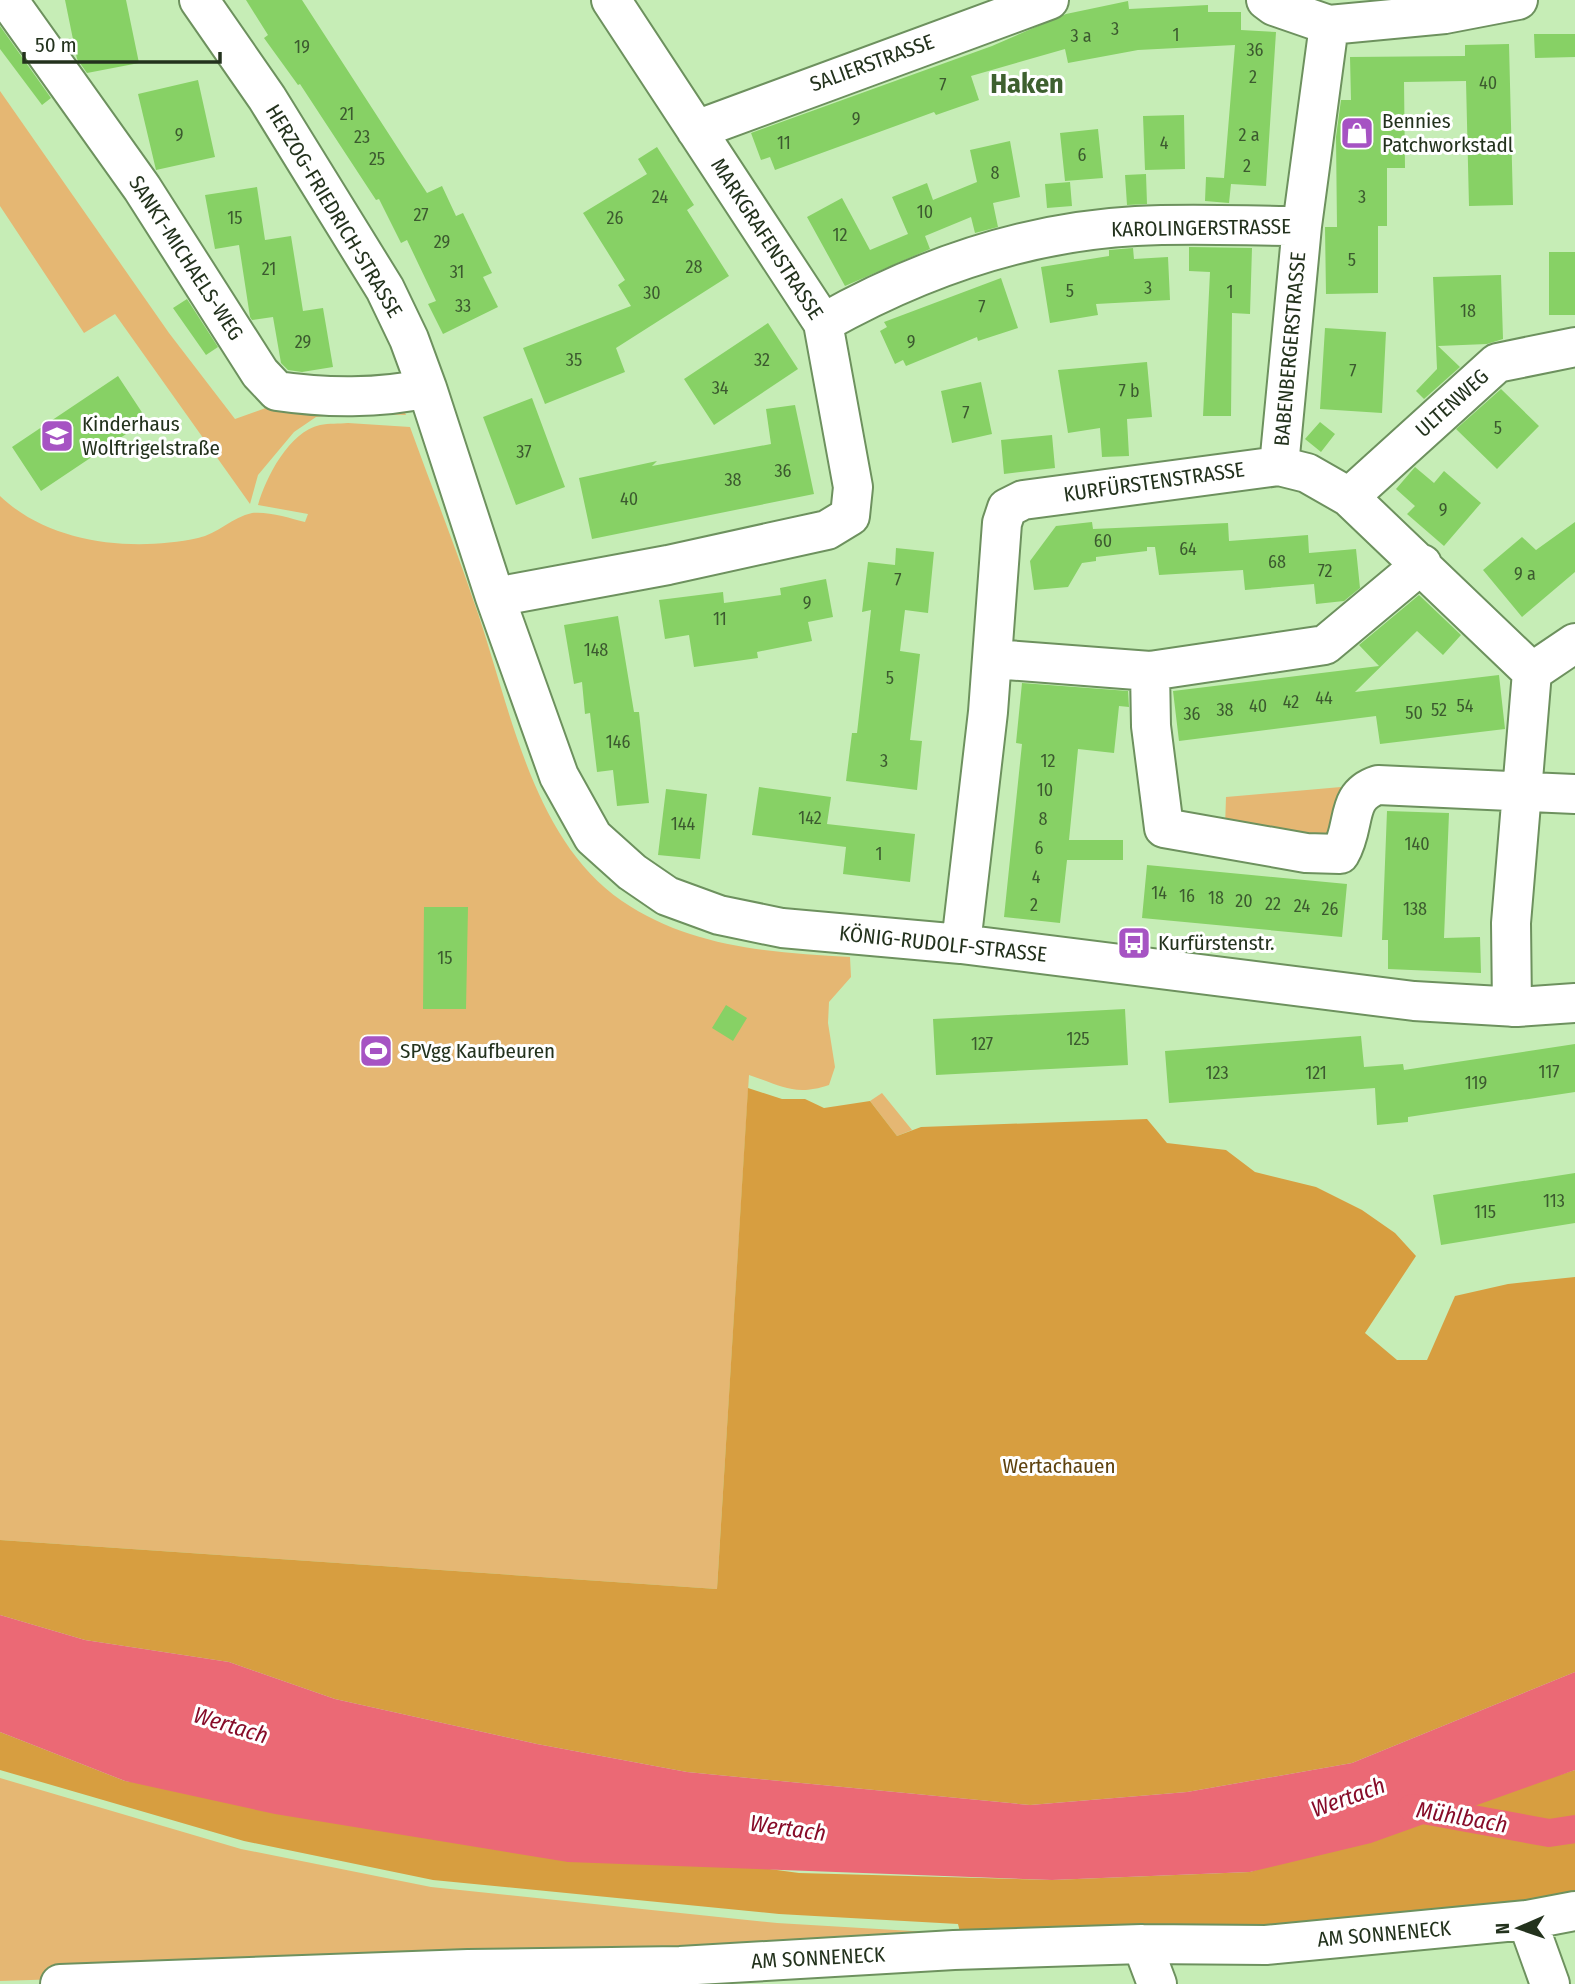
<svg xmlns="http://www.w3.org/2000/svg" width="1575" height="1984" viewBox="0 0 1575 1984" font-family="'Fira Sans Condensed',sans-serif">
<rect width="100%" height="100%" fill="#c6edb6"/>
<!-- green -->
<path fill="#e5b773" d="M0,91l169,242 66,86 50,-18 114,-1 7,15 -58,-2 -32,4 -22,15 -36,43 -8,29 -135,-190 -31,19 -84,-127z
M348,423l62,4c21,58 44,116 64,175 35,98 56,236 148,299 67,46 149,52 228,56l1,20 -22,25 -1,21 7,44 -6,18c-35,12 -49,0 -80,-10l-32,514 -717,-49v-1044c50,48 133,56 198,42 19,-4 35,-21 54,-25 15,-2 38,5 53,9l3,-8 -50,-9c8,-28 31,-73 62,-80 9,-2 19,-1 28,-2z
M1341,787l-3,47 -10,6 -103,-13 1,-30z
M882,1093l30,37 -15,6 -27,-35z
M0,1778l241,71 190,38 346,36 169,10 -793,43 -153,5z"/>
<!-- forest -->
<path fill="#d79e40" d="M748,1088l34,11h23l19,9 46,-7 27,35 24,-9 226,-8 20,24 59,7 29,22 61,15 46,23 33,23 21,23 -51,77 32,27h30l28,-64 53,-12 67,-7v395l-223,91 -165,29 -157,13 -343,-33 -150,-28 -202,-45 -106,-37 -144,-22 -85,-25v-75l717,49z
M0,1732l125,49 674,92 253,7 198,-8 325,-102v129l-310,36 -303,5 -4,-16 -179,-10 -346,-34 -189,-39 -244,-71z"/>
<!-- water -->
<path fill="#eb6975" d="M0,1615l85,25 144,22 106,37 202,45 150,28 343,33 157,-13 165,-29 223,-91v98l-204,73 -121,29 -198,8 -484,-18 -293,-48 -150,-33 -125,-49z"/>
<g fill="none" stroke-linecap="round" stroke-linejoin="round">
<!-- canal -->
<path stroke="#eb6975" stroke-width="28" d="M1412,1808l137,25 26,-4"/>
</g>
<!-- building -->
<path fill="#87d165" d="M65,0h61l13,63 -52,10 -10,-14z
M246,0h56l125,193 15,-7 14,30 7,-3 29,60 -9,4 15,30 -55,27 -15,-30 8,-3 -29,-61 -6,3 -22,-44 -3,1 -76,-116 -2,1 -34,-47 4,-3z
M1128,1l1,8 79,-4v7h33v18l35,2 -10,154 -35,-2 -2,19 -24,-2 1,-24 18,1 11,-133 -97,5 -70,13 -3,-14 -94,27 8,24 -43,15 -2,-3 -159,58 -5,-13 -9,3 -10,-27 241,-87 74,-32z
M0,26l51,72 -9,7 -42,-56z
M1534,34h41v23l-40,1z
M1509,44l4,161 -44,1 -3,-125 -62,1 1,86h-18v58h-9v67l-52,1 -1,-67h12l-1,-90 5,-37h10l-1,-43 115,-1v-11z
M198,80l17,77 -59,13 -18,-76z
M1184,115l1,54 -40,1 -2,-54z
M1098,129l5,49 -38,3 -5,-48z
M1010,141l10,56 -27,6 5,24 -23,6 -4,-16 -46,19 5,13 -85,37 -38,-69 35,-19 28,52 38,-16 -16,-37 35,-14 6,17 44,-18 -7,-32z
M657,147l37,58 -7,5 42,66 -113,72 9,24 -80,32 -22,-56 108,-42 -13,-21 7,-5 -42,-67 64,-39 -9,-15z
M1146,174l1,30 -20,1 -2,-30z
M1070,182l2,24 -25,2 -2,-24z
M257,187l8,53 26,-4 12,75 20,-3 10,59 -31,5 -14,-2 -7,-7 -8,-46 -21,3 -2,-3 -11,-72 -24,4 -10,-54z
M1189,247l63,1 -2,66 -18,-1 -1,103h-28l7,-144 -21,-1z
M1133,248l1,11 34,-2 2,43 -74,4 2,11 -48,8 -9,-56 68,-11v-6z
M1549,252h26v63h-26z
M1501,275l2,64 -16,5 -49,2 22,21 -36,32 -8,-8 21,-22 -4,-92z
M1001,278l17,50 -40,13 -1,-4 -71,29 -3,-6 -8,4 -15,-33 7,-4 -3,-5z
M187,299l31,48 -12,8 -33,-47z
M768,323l30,46 -84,56 -30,-46z
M1325,328l61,4 -4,81 -62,-4z
M1147,362l5,55 -25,2 2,37 -27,1 -2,-29 -32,5 -10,-63z
M118,376l29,44 -106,71 -29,-44z
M981,382l11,52 -40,9 -11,-52z
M1501,389l38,37 -42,43 -41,-40z
M532,398l33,89 -49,18 -33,-88z
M795,405l19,89 -222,45 -13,-61 78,-17 -5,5 119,-22 -5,-35z
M1320,422l15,12 -14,18 -16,-13z
M1052,435l3,33 -51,6 -3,-34z
M1415,467l19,16 10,-12 37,32 -37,43 -37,-32 8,-8 -19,-17z
M1092,522l1,7 135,-6 1,18 79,-6 1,18 47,-4 4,39 -16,13 -28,3 -2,-20 -69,6 -2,-20 -84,5 -4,-28h-8v4l-51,6v4l-14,2 -14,24 -34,3 -4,-29 26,-35z
M1575,522v50l-53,45 -39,-47 39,-33 14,13z
M896,548l38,4 -6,61 -23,-3 -5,41 20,3 -10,86 12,1 -5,49 -71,-9 6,-48h5l14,-123 -9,2 6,-50 27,3z
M826,579l7,38 -25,5 4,19 -55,11 1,6 -64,9 -5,-32 -24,4 -6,-39 64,-8 1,11 57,-8 -1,-7z
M1419,595l42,40 -18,20 -26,-24 -62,61 144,-17 6,54 -125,15 -4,-28 -197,25 -6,-50 206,-25 -20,-21z
M618,616l16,96h5l10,91 -32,3 -4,-36 -16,2 -7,-59 -5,1 -3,-32 -8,2 -10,-59z
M1022,683l106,8 1,16 -10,-1 -5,47 -36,-4 -9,91h54v20h-56l-7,63 -56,-6 18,-173 -6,-1z
M759,787l72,10 -4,27 88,10 -5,48 -67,-8 3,-27 -94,-12z
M666,789l41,5 -7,65 -42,-4z
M1387,811l62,2 -5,125 36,-1 1,36 -93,-4v-29h-6z
M1147,865l200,19 -5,53 -200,-19z
M424,907h44l-2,102h-43z
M726,1005l21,13 -14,23 -21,-13z
M1125,1009l3,56 -192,10 -3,-56z
M1361,1036l3,31 39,-3 1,6 171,-26v48l-167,25v5l-31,3 -2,-37 -206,15 -4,-52z
M1575,1173v50l-134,22 -8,-50z"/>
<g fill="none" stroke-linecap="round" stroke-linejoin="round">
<defs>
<path id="minor" d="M8,0l134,188 118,185 17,18c47,7 103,8 150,-3
M199,0l68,98 118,191 24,50 18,49 68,209 64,179 34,61 39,35 35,24 52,19 63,13 179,16 453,57 103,6 58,-4
M1266,0l8,6 55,19 116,-11 73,-14
M696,130l353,-130
M823,323c96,-54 202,-91 313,-97 55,-3 111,0 166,0
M1279,466l23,-240 27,-201
M1349,497l148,-134 78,-16
M495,597l173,-32 159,-35 23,-14 3,-29 -30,-164 -212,-323
M993,659l157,12 175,-26 97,-81
M1150,671l1,55 13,102 142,25 34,1c17,-29 4,-58 38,-69l197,9
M1532,672l43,-29
M961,944l27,-232 14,-189 5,-15 16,-8 256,-34 28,7 42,24 183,175
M1512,1007l-1,-84 21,-251
M1527,1920l23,64
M1142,1944l15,40
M60,1984l408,-15 212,-3 274,-16 188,-6 124,1 261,-25 48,-9"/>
</defs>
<!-- minor casing -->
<use href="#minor" stroke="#6d915e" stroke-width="42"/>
<!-- minor -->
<use href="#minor" stroke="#fff" stroke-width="38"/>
</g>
<!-- icons -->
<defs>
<symbol id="shop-square" viewBox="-11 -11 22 22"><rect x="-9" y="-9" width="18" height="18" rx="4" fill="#a653c3" stroke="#fff"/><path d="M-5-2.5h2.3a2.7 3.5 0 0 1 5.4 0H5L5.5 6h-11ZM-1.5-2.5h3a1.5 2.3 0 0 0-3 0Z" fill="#fff"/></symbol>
<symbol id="school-square" viewBox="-11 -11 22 22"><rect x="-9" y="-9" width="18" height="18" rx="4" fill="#a653c3" stroke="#fff"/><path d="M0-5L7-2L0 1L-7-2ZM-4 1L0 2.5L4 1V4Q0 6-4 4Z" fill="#fff"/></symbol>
<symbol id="bus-square" viewBox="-11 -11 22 22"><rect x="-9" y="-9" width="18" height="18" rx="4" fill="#a653c3" stroke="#fff"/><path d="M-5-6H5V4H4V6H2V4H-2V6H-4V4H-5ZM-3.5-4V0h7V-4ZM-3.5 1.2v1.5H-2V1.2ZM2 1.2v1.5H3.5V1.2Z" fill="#fff"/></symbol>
<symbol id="stadium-square" viewBox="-11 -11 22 22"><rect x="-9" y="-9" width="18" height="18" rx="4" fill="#a653c3" stroke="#fff"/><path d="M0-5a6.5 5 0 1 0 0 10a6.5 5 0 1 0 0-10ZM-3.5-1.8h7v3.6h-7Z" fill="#fff"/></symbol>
</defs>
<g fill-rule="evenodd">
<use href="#shop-square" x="1338" y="114" width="38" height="38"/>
<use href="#school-square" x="38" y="417" width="38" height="38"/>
<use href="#bus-square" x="1115" y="924" width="38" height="38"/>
<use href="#stadium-square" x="357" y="1032" width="38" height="38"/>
</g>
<g text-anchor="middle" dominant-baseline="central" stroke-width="6" stroke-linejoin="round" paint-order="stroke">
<!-- number labels -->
<g font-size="18" fill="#3c5a2f">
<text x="1115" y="29">3</text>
<text x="1176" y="35">1</text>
<text x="1081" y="36">3 a</text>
<text x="302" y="47">19</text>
<text x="1255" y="50">36</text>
<text x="1253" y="77">2</text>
<text x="1488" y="83">40</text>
<text x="943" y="85">7</text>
<text x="347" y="114">21</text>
<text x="856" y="119">9</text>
<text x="179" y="135">9</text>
<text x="1249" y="135">2 a</text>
<text x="362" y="137">23</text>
<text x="784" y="143">11</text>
<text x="1164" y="143">4</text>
<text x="1082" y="155">6</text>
<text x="377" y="159">25</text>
<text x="1247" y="166">2</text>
<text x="995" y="173">8</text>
<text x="660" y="197">24</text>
<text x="1362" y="197">3</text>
<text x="925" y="212">10</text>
<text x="421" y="215">27</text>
<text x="235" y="218">15</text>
<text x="615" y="218">26</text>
<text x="840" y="235">12</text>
<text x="442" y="242">29</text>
<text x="1352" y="260">5</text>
<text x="694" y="267">28</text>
<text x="269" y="269">21</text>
<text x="457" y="272">31</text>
<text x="1148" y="288">3</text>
<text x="1070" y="291">5</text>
<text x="1230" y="292">1</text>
<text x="652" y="293">30</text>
<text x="463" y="306">33</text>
<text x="982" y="307">7</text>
<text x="1468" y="311">18</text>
<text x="303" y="342">29</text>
<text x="911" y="342">9</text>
<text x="574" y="360">35</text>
<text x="762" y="360">32</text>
<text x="1353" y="371">7</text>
<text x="720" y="388">34</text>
<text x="1129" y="391">7 b</text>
<text x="966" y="413">7</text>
<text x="1498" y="428">5</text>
<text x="524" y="452">37</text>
<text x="783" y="471">36</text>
<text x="733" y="480">38</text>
<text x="629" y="499">40</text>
<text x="1443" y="510">9</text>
<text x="1103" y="541">60</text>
<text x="1188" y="549">64</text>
<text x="1277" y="562">68</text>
<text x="1325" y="571">72</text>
<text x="1525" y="574">9 a</text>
<text x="898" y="580">7</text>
<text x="807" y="603">9</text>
<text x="720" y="619">11</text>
<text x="596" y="650">148</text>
<text x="890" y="678">5</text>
<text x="1324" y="698">44</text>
<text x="1291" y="702">42</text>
<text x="1258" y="706">40</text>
<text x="1465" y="706">54</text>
<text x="1225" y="710">38</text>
<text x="1439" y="710">52</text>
<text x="1414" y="713">50</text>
<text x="1192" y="714">36</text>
<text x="618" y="742">146</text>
<text x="884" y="761">3</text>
<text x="1048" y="761">12</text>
<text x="1045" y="790">10</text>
<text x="810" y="818">142</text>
<text x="1043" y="819">8</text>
<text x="683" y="824">144</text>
<text x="1417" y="844">140</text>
<text x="1039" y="848">6</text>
<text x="879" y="854">1</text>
<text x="1036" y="877">4</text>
<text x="1159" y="893">14</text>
<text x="1187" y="896">16</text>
<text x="1216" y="898">18</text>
<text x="1244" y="901">20</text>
<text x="1273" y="904">22</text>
<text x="1034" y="905">2</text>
<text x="1302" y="906">24</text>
<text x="1330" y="909">26</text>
<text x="1415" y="909">138</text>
<text x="445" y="958">15</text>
<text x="1078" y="1039">125</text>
<text x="982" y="1044">127</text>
<text x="1549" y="1072">117</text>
<text x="1217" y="1073">123</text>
<text x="1316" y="1073">121</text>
<text x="1476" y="1083">119</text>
<text x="1554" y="1201">113</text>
<text x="1485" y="1212">115</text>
</g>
<!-- street labels -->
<g font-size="21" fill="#23321d" stroke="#fff">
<text transform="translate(872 63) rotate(-20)">SALIERSTRASSE</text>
<text transform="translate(334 211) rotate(59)">HERZOG-FRIEDRICH-STRASSE</text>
<text transform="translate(1201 228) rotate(-1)">KAROLINGERSTRASSE</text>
<text transform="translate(767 239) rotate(57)">MARKGRAFENSTRASSE</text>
<text transform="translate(186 258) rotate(57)">SANKT-MICHAELS-WEG</text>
<text transform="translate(1290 349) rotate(-85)">BABENBERGERSTRASSE</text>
<text transform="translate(1452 403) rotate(-42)">ULTENWEG</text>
<text transform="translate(1154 482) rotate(-8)">KURFÜRSTENSTRASSE</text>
<text transform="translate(943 944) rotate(6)">KÖNIG-RUDOLF-STRASSE</text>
<text transform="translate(1384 1934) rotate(-5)">AM SONNENECK</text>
<text transform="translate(818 1958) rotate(-3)">AM SONNENECK</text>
</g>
<!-- poi labels -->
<g font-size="21" fill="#23321d" stroke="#fff" text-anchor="start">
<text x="1382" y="121">Bennies<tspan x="1382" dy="24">Patchworkstadl</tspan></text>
<text x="82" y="424">Kinderhaus<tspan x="82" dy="24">Wolftrigelstraße</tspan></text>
<text x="1158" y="943">Kurfürstenstr.</text>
<text x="400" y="1051">SPVgg Kaufbeuren</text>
</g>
<!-- park labels -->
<g font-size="21" fill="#5e410d" stroke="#fff">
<text x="1059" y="1466">Wertachauen</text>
</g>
<!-- water labels -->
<g font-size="23" font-style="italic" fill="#870c29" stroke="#fff">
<text transform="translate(231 1725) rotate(17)">Wertach</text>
<text transform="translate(1348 1797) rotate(-20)">Wertach</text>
<text transform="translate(1462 1817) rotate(10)">Mühlbach</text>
<text transform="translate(788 1828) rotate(8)">Wertach</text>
</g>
<!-- district labels -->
<g font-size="28" font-weight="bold" fill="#3e602f" stroke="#fff">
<text x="1027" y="83">Haken</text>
</g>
</g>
<!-- north arrow -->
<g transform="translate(1519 1928) rotate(268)" stroke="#ffffff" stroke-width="5" paint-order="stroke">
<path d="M0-5L12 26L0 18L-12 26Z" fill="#23321d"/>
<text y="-10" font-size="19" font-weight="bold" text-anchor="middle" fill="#23321d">N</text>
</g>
<!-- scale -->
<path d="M24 52v10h196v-10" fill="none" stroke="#23321d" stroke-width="3.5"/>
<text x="35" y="52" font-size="21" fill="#23321d" stroke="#ffffff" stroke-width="5" paint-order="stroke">50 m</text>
</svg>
